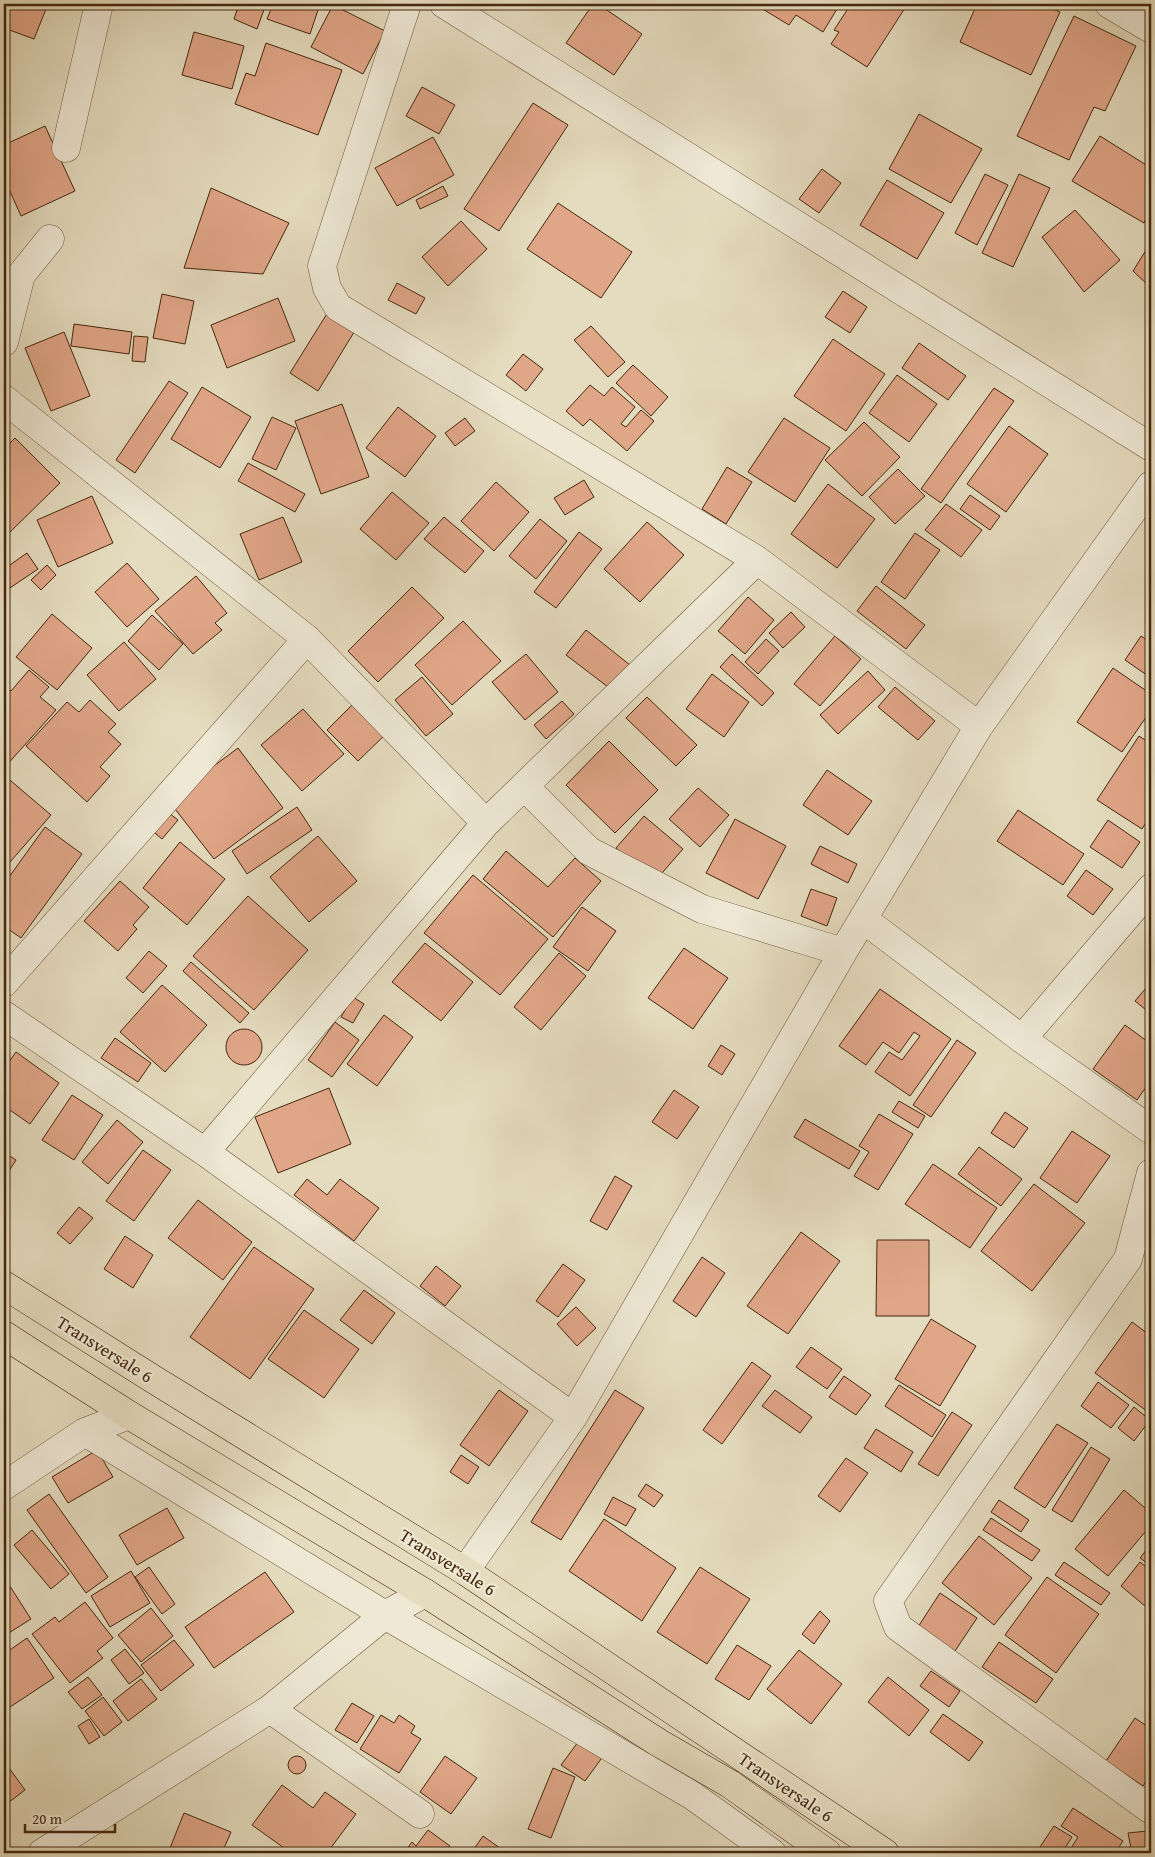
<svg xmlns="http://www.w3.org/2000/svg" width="1155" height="1857" viewBox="0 0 1155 1857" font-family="'Gentium Book Plus',serif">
<rect width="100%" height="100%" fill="#e5dcbf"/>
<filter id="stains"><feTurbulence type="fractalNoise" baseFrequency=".004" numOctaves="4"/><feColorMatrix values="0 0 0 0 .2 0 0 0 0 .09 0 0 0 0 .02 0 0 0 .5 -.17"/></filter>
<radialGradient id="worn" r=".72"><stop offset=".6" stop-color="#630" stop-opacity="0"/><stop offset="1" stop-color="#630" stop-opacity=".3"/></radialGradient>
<!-- building -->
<path fill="#e0a688" stroke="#45280d" d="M4,4h44l-14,35 -30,-11z
M239,4h27l-9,25 -23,-10z
M273,4h47l-10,30 -43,-15z
M593,4h5l44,30 -28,41 -48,-32z
M757,4h83l-17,28 -27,-17 -7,10 -33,-20z
M851,4h47l7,4 -38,59 -36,-23 8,-12 -5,-2z
M977,4h65l18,8 -29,63 -71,-33z
M333,5l52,26 -22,43 -52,-27z
M1074,16l62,30 -31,65 -11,-4 -25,53 -52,-24z
M194,32l50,14 -12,43 -50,-14z
M266,43l76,27 -24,65 -83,-31 11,-31 9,3z
M422,87l33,18 -16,29 -33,-18z
M533,103l35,22 -69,106 -35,-22z
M919,114l63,35 -31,54 -62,-34z
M45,126l30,65 -54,25 -17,-38v-33z
M1100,136l51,32v40l-7,15 -72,-42z
M433,137l21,38 -57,31 -22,-38z
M822,169l19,14 -22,30 -20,-14z
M985,174l23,11 -31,60 -22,-12z
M1019,174l31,14 -37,79 -31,-14z
M887,180l57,33 -27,46 -57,-34z
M443,186l5,10 -28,13 -4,-9z
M211,188l78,35 -26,51 -79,-6z
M558,203l74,49 -31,46 -74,-49z
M1075,210l45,50 -36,32 -42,-55z
M461,221l26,28 -39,37 -26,-29z
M1151,242v46l-18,-17z
M397,283l28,15 -9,16 -28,-14z
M843,291l24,16 -17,26 -25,-16z
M162,294l32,7 -9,43 -32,-6z
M278,298l17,43 -68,27 -16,-43z
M328,312l28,17 -38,62 -28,-18z
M74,324l58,8 -3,22 -58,-8z
M591,326l34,36 -17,15 -34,-37z
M64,332l26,64 -39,15 -26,-63z
M134,336l14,1 -3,25 -13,-1z
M833,339l52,35 -39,57 -52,-35z
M919,343l47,33 -18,24 -46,-32z
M523,354l20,15 -17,22 -20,-16z
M633,365l35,32 -17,19 -35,-33z
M897,375l40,29 -28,38 -40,-29z
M169,381l19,12 -53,80 -19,-13z
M590,385l14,11 8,-9 23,20 -14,17 5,3 15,-17 13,11 -27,30 -37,-32 -7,7 -17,-15z
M202,387l49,30 -31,51 -49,-29z
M994,388l20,13 -73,102 -20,-14z
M342,404l27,73 -48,17 -26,-73z
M398,407l38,29 -31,41 -39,-29z
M272,417l24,11 -20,42 -24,-11z
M465,418l10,13 -20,15 -10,-13z
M784,418l46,30 -35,54 -47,-30z
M864,422l36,35 -38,39 -37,-36z
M1009,426l39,28 -42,58 -39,-28z
M15,438l45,45 -56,55v-89z
M248,463l57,31 -10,18 -57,-31z
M727,467l25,15 -26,42 -24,-15z
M898,469l27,27 -30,28 -26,-27z
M584,480l10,17 -29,18 -11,-17z
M496,482l33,30 -35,39 -33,-30z
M828,484l47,35 -38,49 -46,-34z
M392,492l37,31 -33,37 -36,-31z
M970,495l30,21 -10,14 -30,-21z
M92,496l21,47 -55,24 -21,-47z
M946,504l36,26 -21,27 -36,-27z
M283,517l19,45 -43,18 -19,-46z
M444,517l40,34 -19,22 -41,-34z
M540,519l27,22 -31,38 -27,-23z
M647,522l37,33 -44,47 -36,-33z
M579,532l23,17 -46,59 -22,-16z
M915,533l25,17 -35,49 -24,-17z
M27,553l11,16 -34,23v-23z
M127,563l32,36 -32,28 -32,-35z
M47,565l9,10 -15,15 -10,-10z
M196,576l31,37 -12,10 7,7 -29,24 -38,-43z
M876,586l49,39 -19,24 -49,-38z
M412,587l32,31 -66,64 -30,-31z
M748,597l26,23 -29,34 -27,-23z
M791,612l14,15 -22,21 -14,-15z
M52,614l40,34 -35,42 -41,-33z
M152,615l31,29 -24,26 -31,-29z
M463,621l38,40 -49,44 -37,-40z
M586,630l44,35 -18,25 -46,-35z
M835,636l26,23 -41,47 -26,-22z
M1141,636l10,7v35l-26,-18z
M766,639l13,12 -21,23 -13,-12z
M124,642l32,37 -37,32 -32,-36z
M526,654l32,38 -33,28 -33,-38z
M732,654l42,39 -12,13 -42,-39z
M1113,668l38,26v16l-29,42 -45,-30z
M29,670l20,17 -9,10 16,13 -51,57 -1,-1v-82l7,7z
M868,671l17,19 -47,44 -18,-19z
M712,674l37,28 -25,35 -38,-28z
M422,677l31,37 -27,22 -31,-36z
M895,687l40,34 -17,19 -40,-33z
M647,697l50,48 -21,21 -50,-48z
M90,700l26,24 -8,8 13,12 -21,23 10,9 -23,26 -61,-56 41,-44 12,10z
M356,701l32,31 -30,29 -31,-31z
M562,701l12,13 -28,25 -12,-14z
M303,709l41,45 -42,37 -41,-46z
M1139,736l12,8v71l-9,14 -45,-29z
M609,741l49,49 -43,43 -49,-48z
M238,748l45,60 -69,51 -46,-59z
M827,770l45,31 -24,34 -45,-30z
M4,775l47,40 -47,54z
M698,788l31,27 -29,32 -31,-28z
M297,807l15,23 -65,44 -15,-23z
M165,810l13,10 -16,19 -13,-11z
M1018,810l66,44 -21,31 -66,-44z
M644,816l39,33 -28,32 -39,-33z
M735,819l51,27 -28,53 -52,-26z
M1108,820l32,22 -18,26 -32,-21z
M45,827l37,27 -61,84 -17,-12v-42z
M318,836l39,45 -48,41 -39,-45z
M180,842l45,37 -38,46 -44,-37z
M820,846l37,18 -9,19 -37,-19z
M506,851l42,36 27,-29 26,23 -48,56 -70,-58z
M1086,870l27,19 -20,26 -26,-19z
M473,875l75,64 -48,56 -76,-62z
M120,881l29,26 -16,18 4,4 -19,22 -34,-30z
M811,889l26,9 -10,28 -26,-10z
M248,896l60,54 -54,60 -61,-54z
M582,907l34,24 -28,40 -35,-24z
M425,943l48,39 -32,39 -49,-39z
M684,948l44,30 -35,51 -45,-31z
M149,951l18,15 -24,27 -17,-15z
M559,953l27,23 -45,54 -27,-23z
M191,962l58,51 -9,10 -57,-52z
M1151,982v32l-16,-13z
M162,985l45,40 -42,47 -45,-40z
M880,989l71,50 -41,57 -35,-24 14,-20 13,8 18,-24 -6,-4 -15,21 -16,-11 -17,23 -27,-19z
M353,997l11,7 -11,19 -12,-6z
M384,1015l29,22 -36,49 -30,-22z
M335,1022l24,18 -27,37 -24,-17z
M1125,1025l26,19v36l-14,20 -44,-31z
M226 1047a18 18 0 1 1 36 0a18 18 0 1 1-36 0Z
M115,1038l36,25 -13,19 -37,-24z
M957,1040l19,13 -45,64 -18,-12z
M721,1045l14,9 -13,21 -14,-9z
M16,1052l43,31 -29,41 -26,-18v-37z
M329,1088l22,56 -73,29 -23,-56z
M674,1090l25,17 -22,32 -25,-17z
M72,1095l31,20 -29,45 -32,-20z
M899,1101l26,15 -7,12 -26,-16z
M1005,1112l23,16 -14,20 -23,-15z
M879,1114l34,20 -35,56 -24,-14 15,-24 -10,-6z
M805,1119l55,32 -11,18 -55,-32z
M117,1120l26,22 -35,42 -26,-22z
M1072,1131l38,25 -33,47 -37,-25z
M979,1147l43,32 -21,27 -43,-32z
M143,1150l28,20 -37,51 -28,-20z
M4,1152l12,8 -12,19z
M933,1164l64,44 -27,40 -65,-44z
M615,1176l17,10 -25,44 -17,-9z
M307,1179l20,16 13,-16 39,29 -25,33 -60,-46z
M1034,1184l51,39 -53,68 -51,-40z
M198,1200l54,42 -29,38 -55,-42z
M79,1207l14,11 -23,26 -13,-11z
M801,1232l39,29 -52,73 -41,-28z
M125,1236l28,19 -20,33 -29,-19z
M877,1240h52v76h-53z
M254,1247l60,42 -64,90 -60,-42z
M702,1257l23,16 -29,44 -23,-16z
M563,1264l22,16 -27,37 -22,-16z
M436,1266l25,20 -16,20 -25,-20z
M364,1290l31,23 -23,31 -32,-24z
M576,1307l20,21 -19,18 -20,-22z
M304,1310l55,39 -35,49 -56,-39z
M931,1319l45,27 -36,60 -45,-27z
M1132,1322l19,14v71l-3,5 -53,-39z
M811,1347l31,22 -15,20 -31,-22z
M752,1362l19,14 -49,68 -19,-14z
M844,1376l27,19 -15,20 -27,-18z
M1098,1382l31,23 -18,23 -30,-22z
M899,1385l47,30 -14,22 -47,-31z
M499,1390l29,21 -39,55 -29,-21z
M615,1390l29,18 -83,132 -30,-18z
M775,1390l37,27 -12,16 -38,-27z
M1134,1407l16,13 -16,21 -16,-13z
M952,1412l20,13 -34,51 -20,-12z
M1057,1424l31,19 -43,65 -31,-20z
M876,1429l37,23 -12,20 -37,-24z
M1091,1447l19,12 -38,63 -20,-12z
M97,1450l16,27 -45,26 -16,-26z
M461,1455l18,12 -11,17 -18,-12z
M846,1458l22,15 -28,39 -22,-16z
M646,1484l17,11 -9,12 -16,-11z
M1124,1490l27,23v12l-43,51 -33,-27z
M49,1494l59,83 -22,16 -59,-83z
M613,1497l23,12 -10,17 -22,-12z
M999,1500l30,20 -8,12 -30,-20z
M167,1508l17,30 -47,27 -18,-30z
M991,1518l49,32 -8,11 -49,-31z
M604,1519l72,49 -34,53 -73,-50z
M32,1530l37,44 -18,15 -37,-44z
M979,1536l53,42 -38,47 -52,-42z
M1151,1544v22l-11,-8z
M1064,1562l46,31 -9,12 -46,-30z
M1140,1562l11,9v40l-30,-25z
M149,1567l26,37 -13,10 -27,-37z
M700,1567l50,32 -43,65 -50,-32z
M131,1571l19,32 -40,24 -19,-31z
M265,1572l29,40 -80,56 -29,-41z
M4,1577l27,42 -27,17z
M1047,1577l52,37 -43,59 -51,-38z
M940,1593l37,25 -22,33 -37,-24z
M85,1602l28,36 -16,13 6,7 -33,25 -38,-49 23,-17 4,5z
M151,1608l22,28 -32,26 -23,-27z
M820,1611l10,10 -16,23 -12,-10z
M27,1638l27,40 -47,31 -3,-5v-50z
M174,1640l20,25 -33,26 -20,-26z
M999,1642l54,37 -17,24 -54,-36z
M737,1645l34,21 -22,34 -34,-21z
M125,1649l19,24 -15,11 -18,-24z
M799,1650l43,34 -31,40 -44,-35z
M931,1671l29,20 -11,16 -29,-21z
M88,1677l14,18 -20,14 -14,-17z
M888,1677l41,33 -20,26 -41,-34z
M141,1679l16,20 -29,22 -15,-20z
M103,1697l19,25 -18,14 -19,-25z
M352,1703l22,13 -17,27 -22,-13z
M943,1714l40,28 -14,19 -39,-29z
M381,1715l13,8 5,-8 16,11 -4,7 10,6 -22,34 -39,-24z
M1135,1718l16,11v44l-8,13 -37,-25z
M89,1719l11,18 -11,7 -11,-18z
M581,1738l23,17 -19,26 -24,-16z
M288 1765a9 9 0 1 1 18 0a9 9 0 1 1-18 0Z
M445,1756l32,22 -26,36 -31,-22z
M4,1761l21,29 -21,16z
M553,1768l22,9 -24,61 -23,-9z
M282,1785l31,23 12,-16 31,22 -29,39h-36l-39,-28z
M1073,1808l50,33 -8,12h-47l10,-16 -17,-11z
M184,1813l47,19 -9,21h-54z
M1054,1826l18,11 -10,16h-26z
M428,1830l22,16 -5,7h-41l8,-11 4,4z
M1147,1831l4,21 -19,1 -4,-20z
M483,1836l24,17h-36z"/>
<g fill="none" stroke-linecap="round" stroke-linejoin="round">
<defs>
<path id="minor" d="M407,4l-85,262 5,22 11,19 419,253 222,166
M444,4l707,443
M1109,4l42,25
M66,148l33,-144
M4,342l17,-67 29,-36
M4,399l303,240 179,184
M524,786l65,65 113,58 141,43
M863,919l159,120 129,91
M4,983l303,-344
M4,1015l201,137 368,265
M1022,1039l129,-151
M205,1152l281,-329 271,-263
M1151,1173l-23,86 -240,342 10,26 253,183
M85,1432l300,183 308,181 79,57
M4,1486l81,-54 44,-17
M465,1571l108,-154 270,-465 136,-226 172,-241
M270,1709l150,105
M42,1853l228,-144 115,-94 40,-22"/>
<path id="major" d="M4,1285l149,94 312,192 420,282
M4,1335l125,80 296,178 234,150 71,41 97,69"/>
</defs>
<!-- minor casing -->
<use href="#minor" stroke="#6d553a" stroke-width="29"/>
<!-- major casing -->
<use href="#major" stroke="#45280d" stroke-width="29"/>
<!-- minor -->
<use href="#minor" stroke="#eee8d5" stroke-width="28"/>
<!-- major -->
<use href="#major" stroke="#e5dcbf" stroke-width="28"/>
</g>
<g text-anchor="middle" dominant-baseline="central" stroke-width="4.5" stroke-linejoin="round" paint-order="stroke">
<!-- street labels -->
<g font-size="18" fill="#45280d" stroke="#eee8d5">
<text transform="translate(105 1349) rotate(32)">Transversale 6</text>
<text transform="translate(448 1562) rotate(32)">Transversale 6</text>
<text transform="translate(786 1787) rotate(34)">Transversale 6</text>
</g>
</g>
<!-- margin -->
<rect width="1155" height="1857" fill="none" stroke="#e5dcbf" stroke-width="20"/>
<rect x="5" y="5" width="1145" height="1847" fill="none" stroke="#45280d" stroke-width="2.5"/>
<rect x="10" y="10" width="1135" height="1837" fill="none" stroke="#45280d"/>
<!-- scale -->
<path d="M25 1824v8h90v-8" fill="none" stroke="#45280d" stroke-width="2.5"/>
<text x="32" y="1824" font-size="15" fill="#45280d" stroke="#eee8d5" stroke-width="4" paint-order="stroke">20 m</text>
<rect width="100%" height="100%" filter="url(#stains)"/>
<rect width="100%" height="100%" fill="url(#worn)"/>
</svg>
